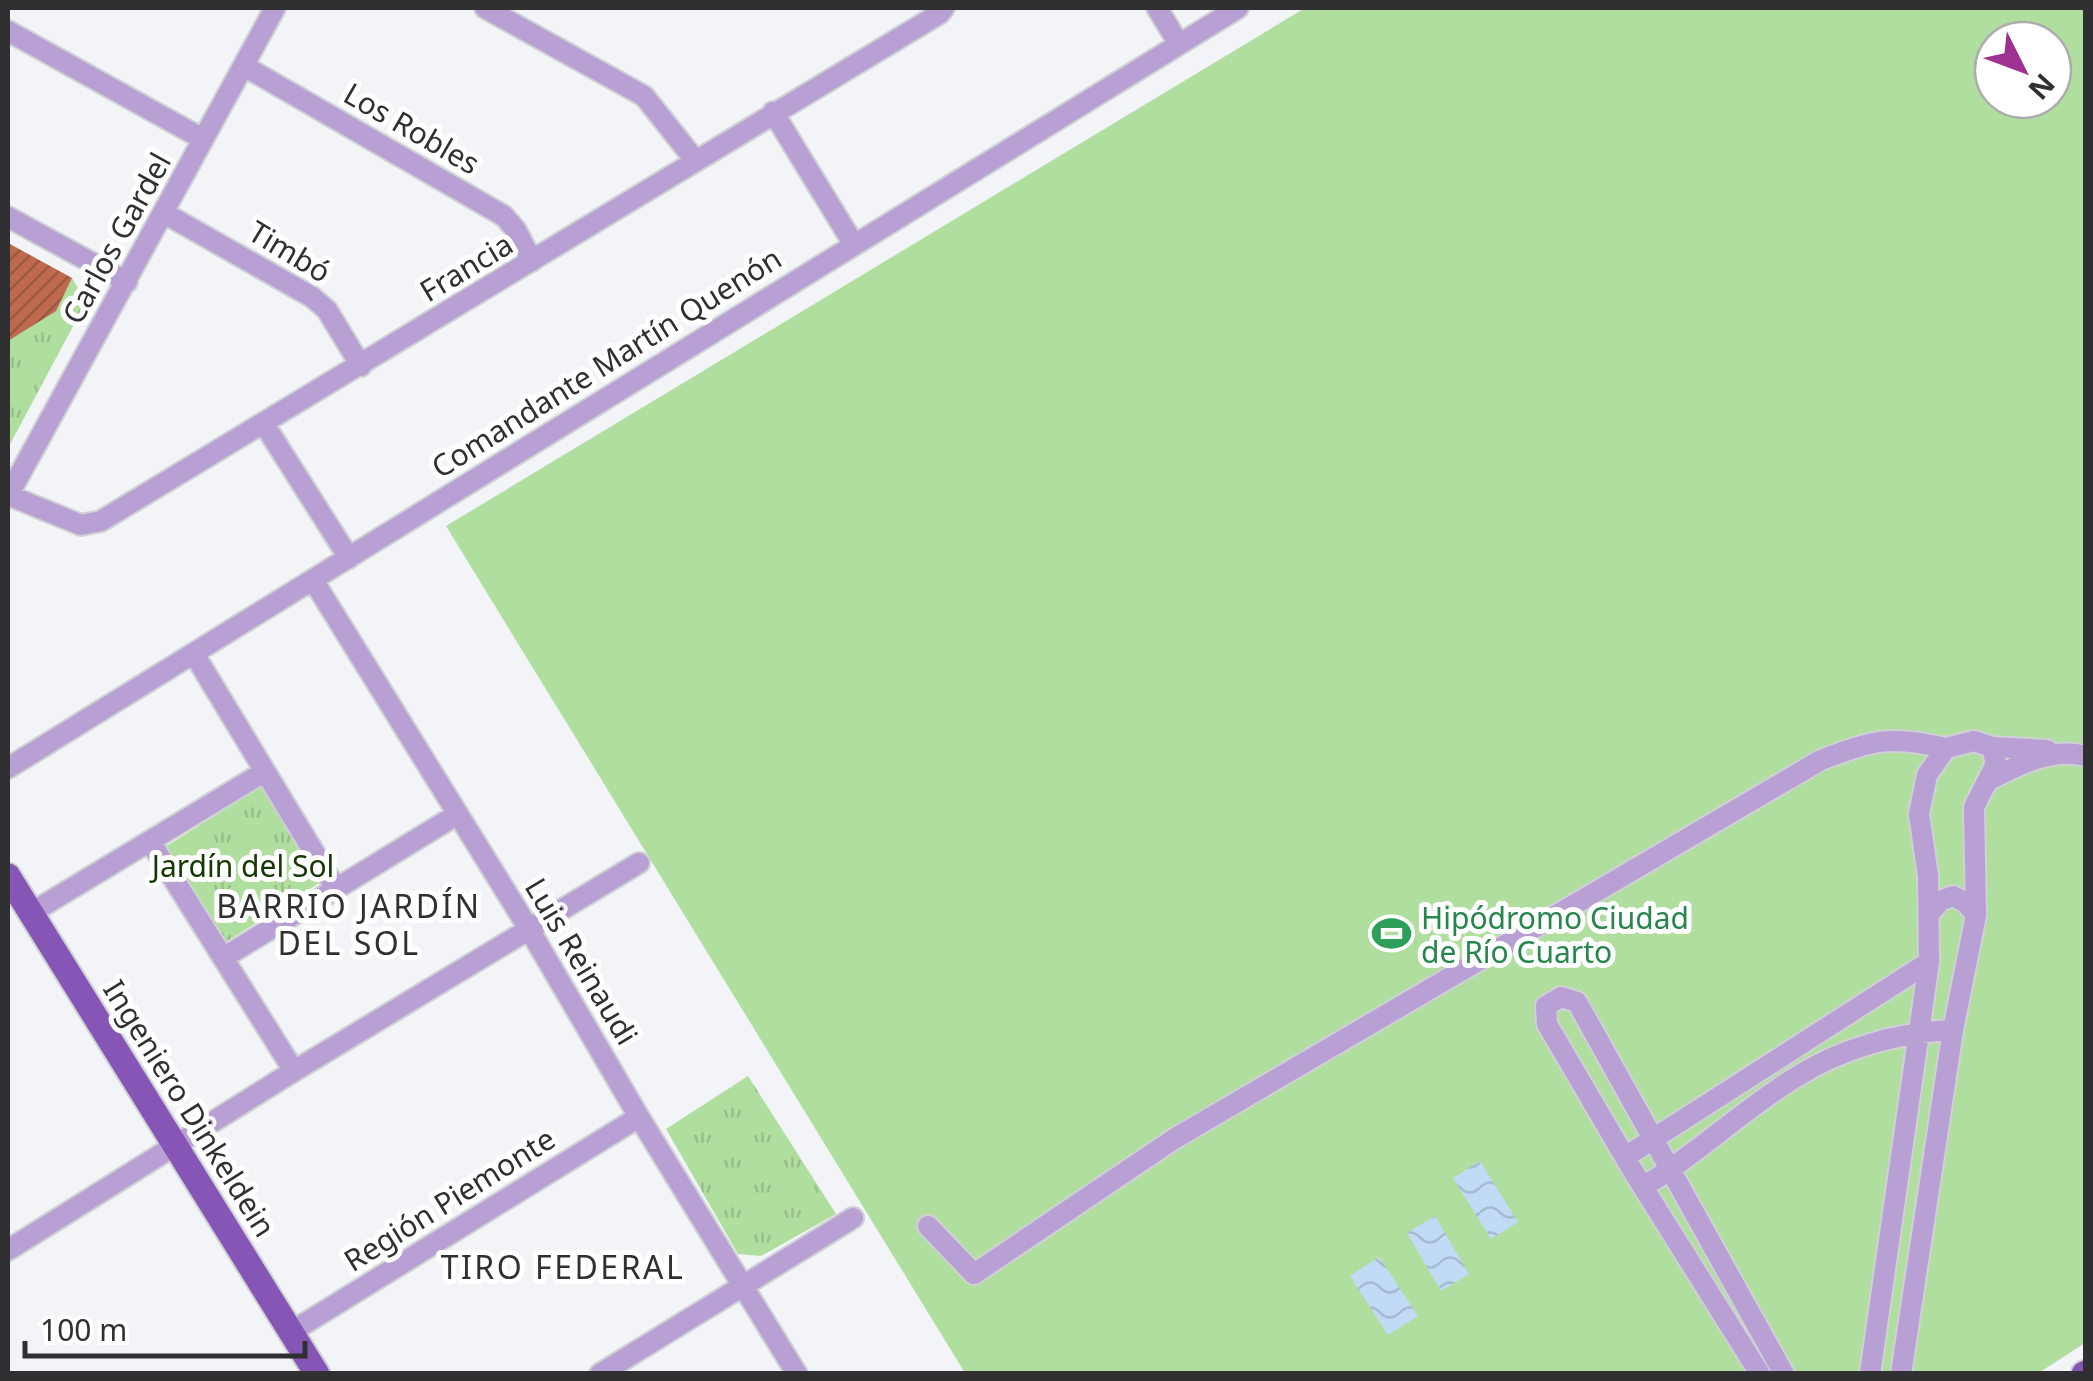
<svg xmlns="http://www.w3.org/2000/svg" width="2093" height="1381" viewBox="0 0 2093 1381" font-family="'Noto Sans',sans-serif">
<defs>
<pattern id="park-tufts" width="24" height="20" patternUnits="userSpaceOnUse" patternTransform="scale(2.5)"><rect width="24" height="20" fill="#b0de9f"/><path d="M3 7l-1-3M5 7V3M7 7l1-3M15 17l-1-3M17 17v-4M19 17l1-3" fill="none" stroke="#98bf89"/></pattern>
<pattern id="water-waves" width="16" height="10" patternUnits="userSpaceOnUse" patternTransform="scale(2.5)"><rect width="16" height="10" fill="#c1daf6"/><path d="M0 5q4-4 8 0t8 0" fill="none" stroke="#a6bbd3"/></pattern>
<pattern id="building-hatch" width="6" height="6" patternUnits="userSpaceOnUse" patternTransform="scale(2.5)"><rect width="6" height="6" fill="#bf6a4f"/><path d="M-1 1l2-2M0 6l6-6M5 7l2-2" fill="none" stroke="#9c5842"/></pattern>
</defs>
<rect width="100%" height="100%" fill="#f2f4f7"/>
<!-- park -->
<path fill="url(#park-tufts)" d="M8,243l64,35 14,24 -78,146z
M262,786l59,96 -97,61 -59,-96z
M748,1076l88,138 -75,42 -23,-2 -72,-125z"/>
<!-- pitch -->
<path fill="#b0de9f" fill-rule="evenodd" d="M1305,8h780v1335l-48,31 -1072,-1 -519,-847zM1993,40h60v60h-60z"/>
<!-- water -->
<path fill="url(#water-waves)" d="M1480,1161l38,61 -27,17 -38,-61z
M1435,1216l34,58 -28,17 -34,-58z
M1379,1257l39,59 -30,19 -38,-59z"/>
<!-- building -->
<path fill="url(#building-hatch)" d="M8,243l64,35 -16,33 -48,30z"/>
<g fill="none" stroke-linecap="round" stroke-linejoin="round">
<defs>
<path id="minor" d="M485,8l159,88 51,64
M1157,8l22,36
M8,31l195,108
M244,66l260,150 12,14 16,31
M773,112l80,131
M164,213l148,84 15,13 34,56
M8,217l119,65
M264,424l85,134
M8,495l73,30 20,-4 838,-507 5,-6
M8,496l267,-488
M313,580l216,349 110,188 158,257
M194,654l141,233
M1992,747l55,3
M8,768l1230,-760
M1989,780c29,-15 63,-33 97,-24
M151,843l143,228
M31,913l233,-141
M1930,913l10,-12 13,-5 12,6 11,13
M223,958l235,-144
M1625,1157l304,-195
M1643,1187c53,-32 97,-75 150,-108 46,-30 105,-47 160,-49
M928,1226l46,48 200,-135 647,-379c53,-20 69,-25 125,-12
M8,1250l286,-179 345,-208
M291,1332l348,-215
M600,1374l253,-156
M1760,1374l-127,-203 -86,-147 -1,-18 15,-9 16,5 207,372
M1870,1374l59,-412 -1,-86 -9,-62 8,-39 19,-27 28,-7 18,6 4,17 -22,43 2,108 -23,115 -52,344"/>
<path id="major" d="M8,876l309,498
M2084,1374l2,-1"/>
</defs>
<!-- minor casing -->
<use href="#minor" stroke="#cfd1d4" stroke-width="24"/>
<!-- major casing -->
<use href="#major" stroke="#cfd1d4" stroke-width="29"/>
<!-- minor -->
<use href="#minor" stroke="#b8a0d5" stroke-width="20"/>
<!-- major -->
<use href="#major" stroke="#8556b6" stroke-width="25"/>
</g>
<!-- icons -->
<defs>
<symbol id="stadium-bare" viewBox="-9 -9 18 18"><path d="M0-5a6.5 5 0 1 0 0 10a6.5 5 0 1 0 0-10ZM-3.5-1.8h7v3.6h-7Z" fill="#2e9e5b" stroke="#fff" stroke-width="2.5" paint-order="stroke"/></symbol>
</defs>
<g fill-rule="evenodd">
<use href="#stadium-bare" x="1364" y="906" width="55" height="55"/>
</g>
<g text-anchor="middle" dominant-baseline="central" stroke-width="10" stroke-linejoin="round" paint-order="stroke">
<!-- street labels -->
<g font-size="30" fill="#303032" stroke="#fff">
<text transform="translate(412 128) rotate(30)">Los Robles</text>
<text transform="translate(116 238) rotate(-61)">Carlos Gardel</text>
<text transform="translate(290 251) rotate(31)">Timbó</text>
<text transform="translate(466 267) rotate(-31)">Francia</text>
<text transform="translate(606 362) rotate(-32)">Comandante Martín Quenón</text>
<text transform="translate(582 961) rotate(59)">Luis Reinaudi</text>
<text transform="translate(190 1108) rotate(58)">Ingeniero Dinkeldein</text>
<text transform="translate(449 1199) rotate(-32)">Región Piemonte</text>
</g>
<!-- park labels -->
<g font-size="30" fill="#143703" stroke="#fff">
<text x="243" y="865">Jardín del Sol</text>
</g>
<!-- leisure labels -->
<g font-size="30" fill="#27864d" stroke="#fff" text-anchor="start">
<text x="1421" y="917">Hipódromo Ciudad<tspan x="1421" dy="34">de Río Cuarto</tspan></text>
</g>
<!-- neighbourhood labels -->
<g font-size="32" letter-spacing="2.5" fill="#303032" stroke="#fff">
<text x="349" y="905">BARRIO JARDÍN<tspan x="349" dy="37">DEL SOL</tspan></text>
<text x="563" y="1266">TIRO FEDERAL</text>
</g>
</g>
<!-- border -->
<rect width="2093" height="1381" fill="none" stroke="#303032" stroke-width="20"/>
<!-- north arrow -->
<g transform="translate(2023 70) rotate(132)"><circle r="48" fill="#ffffff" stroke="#acacad" stroke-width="2.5"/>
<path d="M0-8L18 38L0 25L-18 38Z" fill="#9e3191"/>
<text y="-15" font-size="28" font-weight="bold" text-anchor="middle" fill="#303032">N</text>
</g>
<!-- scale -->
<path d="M25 1341v15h280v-15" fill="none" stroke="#303032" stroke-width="5"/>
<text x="40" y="1341" font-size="30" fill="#303032" stroke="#ffffff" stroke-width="8" paint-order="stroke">100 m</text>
</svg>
